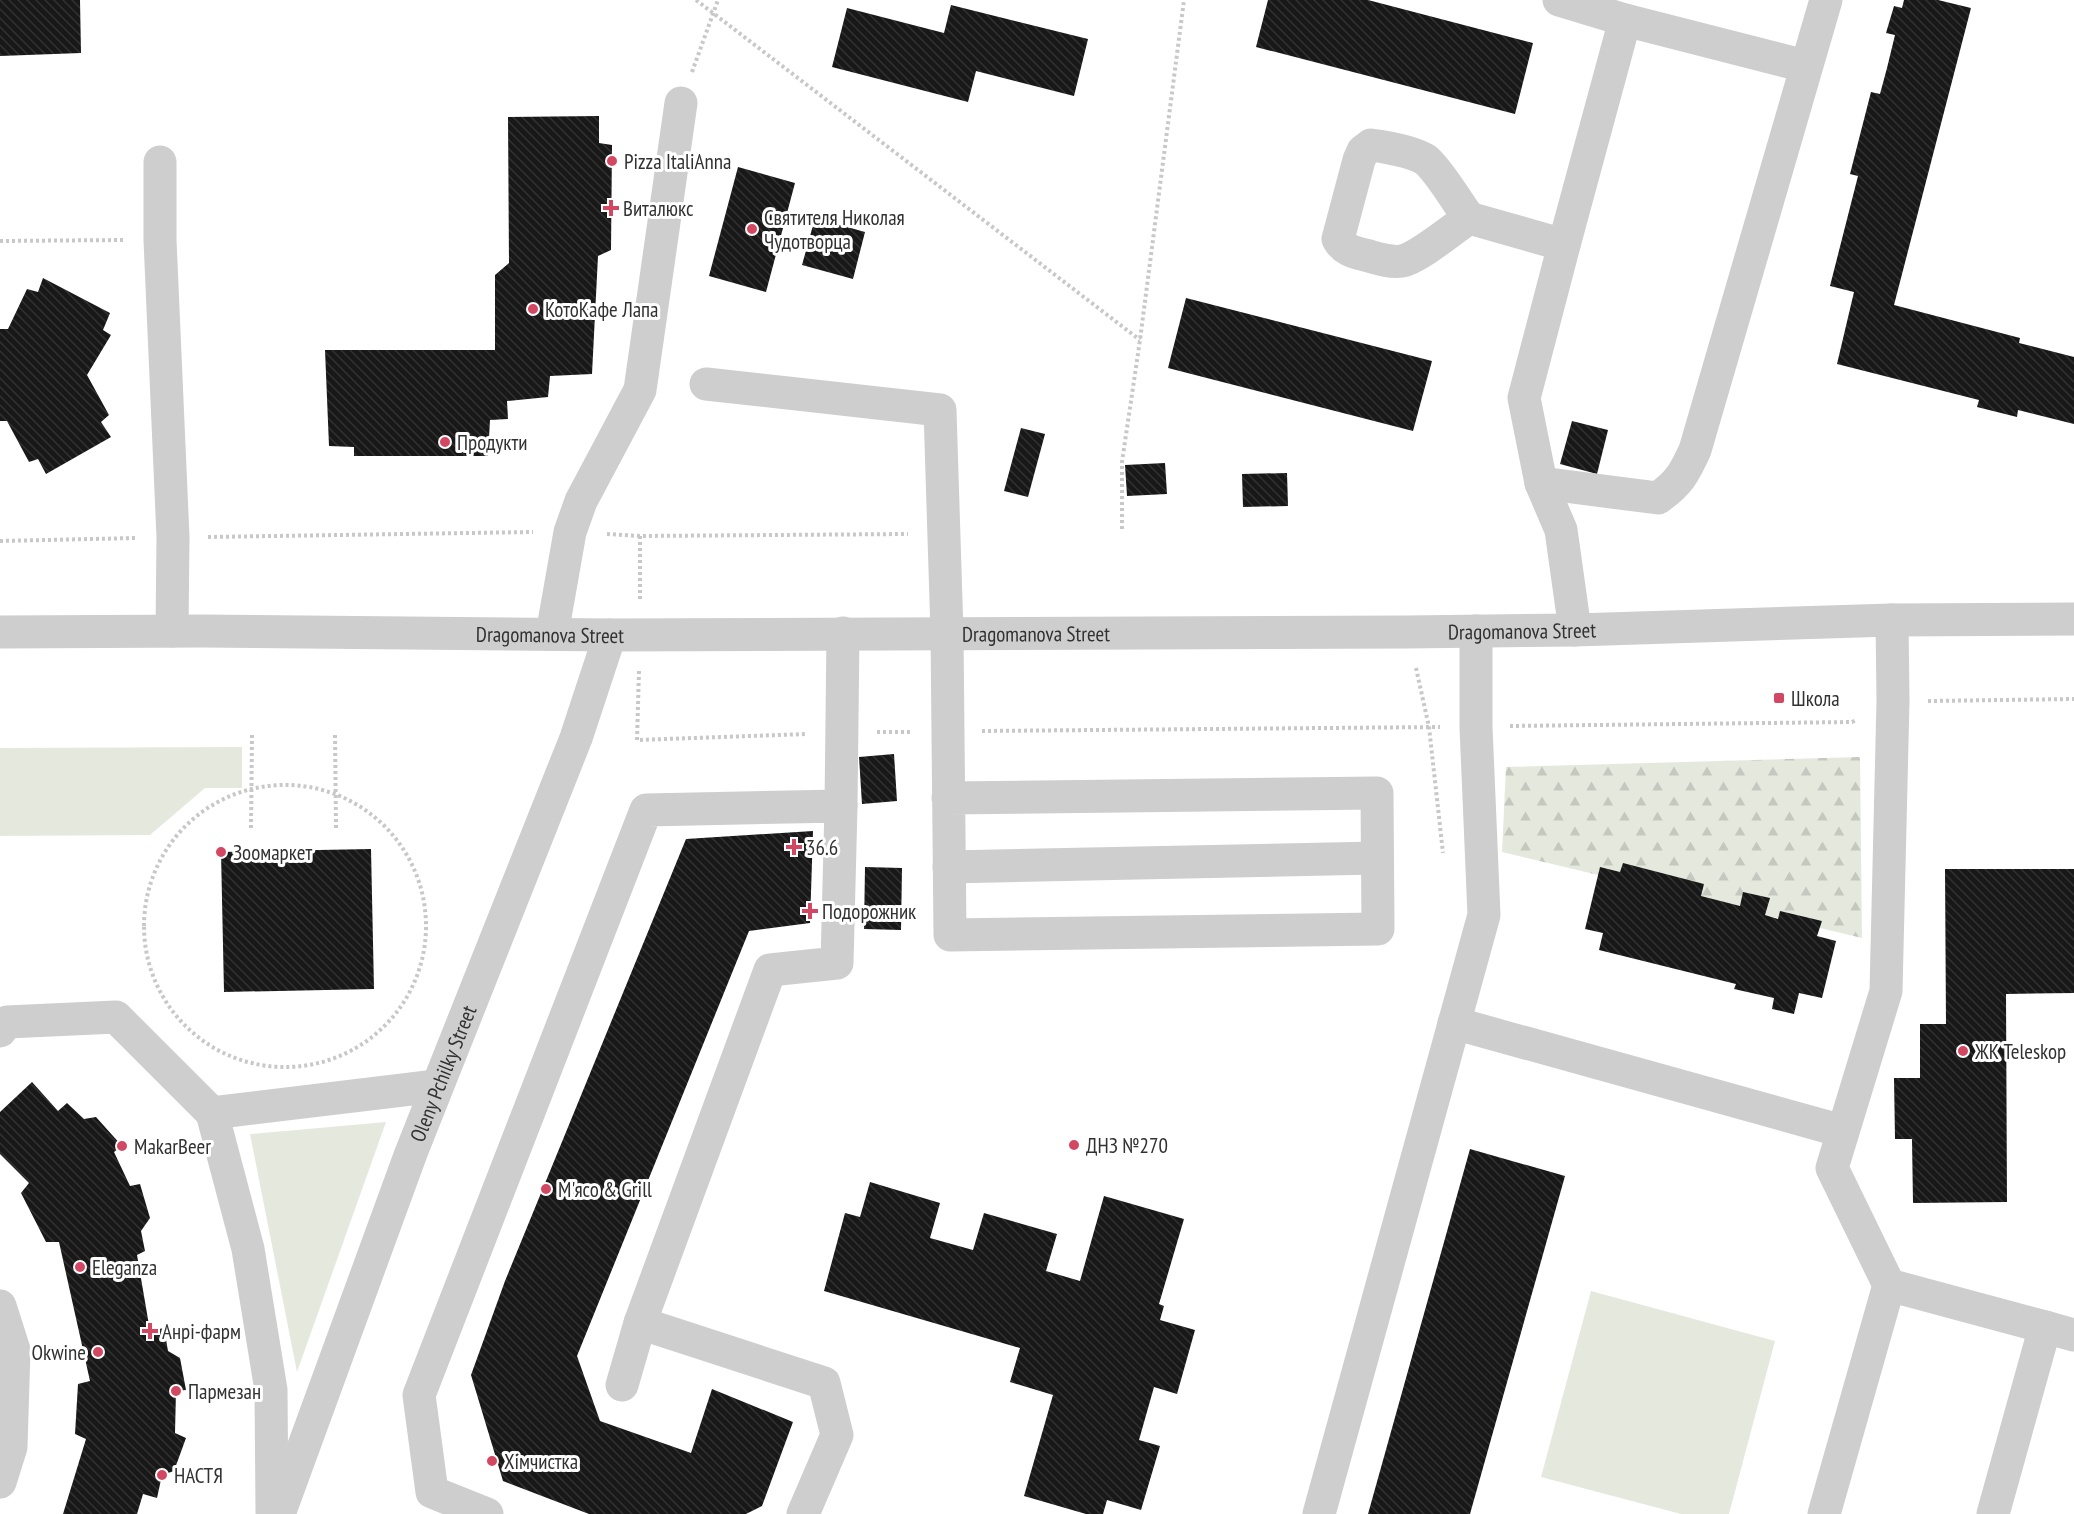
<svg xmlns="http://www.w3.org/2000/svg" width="2074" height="1514" viewBox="0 0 2074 1514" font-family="'PT Sans Narrow',sans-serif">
<defs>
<pattern id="forest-firs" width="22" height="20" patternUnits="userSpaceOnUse" patternTransform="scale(1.5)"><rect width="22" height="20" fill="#e5e9dd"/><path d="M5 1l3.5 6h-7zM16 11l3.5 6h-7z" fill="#c5c8be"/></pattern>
<pattern id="building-back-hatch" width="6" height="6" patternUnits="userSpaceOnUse" patternTransform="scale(1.5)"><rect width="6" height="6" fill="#181818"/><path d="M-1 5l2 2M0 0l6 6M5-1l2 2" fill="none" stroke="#313131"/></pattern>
</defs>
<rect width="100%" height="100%" fill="#fff"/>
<!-- green -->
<path fill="#e5e9dd" d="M242,747v41h-37l-55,47 -150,1v-88z
M386,1122l-89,250 -47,-238z
M1591,1291l184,50 -46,173h-48l-140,-37z"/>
<!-- forest -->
<path fill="url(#forest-firs)" d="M1860,757l2,181 -360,-86 4,-85z"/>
<!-- building -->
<path fill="url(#building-back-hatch)" d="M0,0h80l1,53 -81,3z
M1268,0h100l165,43 -18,71 -259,-67z
M1904,0h34l33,8 -77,297 126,33 -1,5 55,14v67l-56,-14 -1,7 -40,-10 2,-7 -142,-36 17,-72 -24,-6 28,-110 -8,-2 21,-82 9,2 7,-26 8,-33 -9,-2 8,-27 8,2z
M951,5l137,34 -14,57 -98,-25 -8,31 -136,-35 15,-59 97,25z
M599,116v27l13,2 -1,105 -13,6 -6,118 -42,2 -2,21 -41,4 1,18 -18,1 -2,36h-134v-9l-25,-1 -4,-96h170v-75l14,-12 -1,-146z
M738,167l57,16 -29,109 -57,-16z
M815,218l50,14 -12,47 -51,-14z
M43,278l67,35 -7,17 8,5 -24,40 22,40 -8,7 10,15 -65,37 -8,-15 -9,3 -22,-41h-7v-92h8l19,-40 11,3z
M1186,298l246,63 -19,70 -245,-63z
M1572,421l36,9 -11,44 -37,-10z
M1021,428l24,6 -17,63 -24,-6z
M1165,463l2,31 -40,2 -2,-31z
M1287,473l1,33 -45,1 -1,-33z
M894,754l3,47 -35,3 -3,-47z
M813,831l-3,92 -61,8 -172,425 23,65 91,32 21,-64 81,33 -31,84 -16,8h-157l-86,-33 -32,-106 34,-94 181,-442z
M371,849l3,140 -150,3 -3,-140z
M1623,863l81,21 -3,12 39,10 3,-14 27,6 -5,17 13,4 2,-8 42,10 -5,15 19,5 -14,57 -23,-5 -5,21 -22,-5 2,-11 -40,-9 2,-5 -137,-34 4,-17 -18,-4 15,-62 20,5z
M865,867l37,1 -1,62 -37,-1z
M1945,869h129v124l-68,1 1,208 -94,1 -1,-64h-17l-1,-61h26v-54h26z
M32,1082l26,29 9,-8 17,16 12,-2 26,29 -8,6 16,34 10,-2 10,34 -9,13 4,20 -8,4 13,76 14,-3 4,23 12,7 6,32 -10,1 -1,42 11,5 -12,33 -12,4 -5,23 -14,-4 -6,20h-74l23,-75 -11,-5 3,-50 12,-3 -31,-139h-13l-25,-49 8,-10 -29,-29v-42z
M1470,1149l95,27 -95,338h-102z
M870,1182l70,21 -10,35 43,12 11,-37 73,21 -11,37 34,10 24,-85 80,23 -25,85 5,2 -4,14 35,10 -18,64 -23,-7 -15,53 21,6 -19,64 -34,-10 -4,14h-17l-62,-18 29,-101 -43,-13 10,-34 -196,-57 21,-78 15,4z"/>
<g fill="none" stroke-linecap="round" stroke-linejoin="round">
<!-- path -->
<path stroke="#c8c8c8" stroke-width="4" stroke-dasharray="3 3" stroke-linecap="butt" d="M696,0l444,340
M692,72l26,-72
M0,241l124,-1
M1122,529v-67l18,-122 44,-340
M607,534l33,2 268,-2
M640,536v65
M208,537l325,-5
M0,541l137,-3
M1416,668l13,59 14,126
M639,671l-2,69 170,-6
M1928,701l146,-2
M1510,726l342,-4 4,-2
M982,731l458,-4
M877,732h35
M335,735l1,93
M144 926a141 141 0 1 1 282 0a141 141 0 1 1-282 0Z
M251,828l1,-93"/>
<!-- minor -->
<g stroke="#cecece" stroke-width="33">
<path d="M1559,0l66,20 180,46"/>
<path d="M1371,145c15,2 43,7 55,15 14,12 31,42 43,58 -15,10 -51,40 -67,43 -12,2 -26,-3 -37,-6 -12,-3 -21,-5 -27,-16l21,-79 4,-9z"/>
<path d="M160,162v78l13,297 -1,94"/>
<path d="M1469,218l95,27"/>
<path d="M706,384l234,26 7,223 3,302 428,-6 -1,-136 -429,5"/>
<path d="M1541,483l117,15c21,-15 26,-24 37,-48l131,-450"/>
<path d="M1575,630l-14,-100 -20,-47 -17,-85 40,-153 61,-225"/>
<path id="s1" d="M0,632l202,-1 408,4 797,-3 168,-2 317,-10 182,-1"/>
<path d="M552,634l18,-102 11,-31 59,-111 41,-287"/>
<path d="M841,806l2,-173"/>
<path d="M949,867l428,-9"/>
<path d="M1454,1023l388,108"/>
<path d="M0,1031l7,-9 109,-5 96,96 224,-27"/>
<path d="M212,1113l36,136 23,141 1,122"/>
<path d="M1889,1285l156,42 -52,187"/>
<path d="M0,1306l14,44 -3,97 -11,35"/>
<path d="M640,1323l184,60 13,52 -34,79"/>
<path d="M2045,1327l29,8"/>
<path id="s2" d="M279,1514l132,-361 165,-415 34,-103"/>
<path d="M487,1514l-55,-22 -13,-97 227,-585 195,-4 -4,157 -67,7 -130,353 -18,62"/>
<path d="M1319,1514l165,-599 -8,-188v-96"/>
<path d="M1824,1514l65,-229 -57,-117 54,-177 7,-290 -1,-81"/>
</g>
</g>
<!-- markers -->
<g fill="#d24862" stroke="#fff" stroke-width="2">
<circle cx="612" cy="161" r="6"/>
<path d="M608 199h6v6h6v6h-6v6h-6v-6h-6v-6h6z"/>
<circle cx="752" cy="229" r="6"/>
<circle cx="533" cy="309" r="6"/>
<circle cx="445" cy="442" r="6"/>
<rect x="1773" y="692" width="12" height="12" rx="3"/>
<path d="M791 838h6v6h6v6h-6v6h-6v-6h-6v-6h6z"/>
<circle cx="221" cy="852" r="6"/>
<path d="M807 902h6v6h6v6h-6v6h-6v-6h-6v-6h6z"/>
<circle cx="1963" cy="1051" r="6"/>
<circle cx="1074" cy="1145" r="6"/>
<circle cx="122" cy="1146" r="6"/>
<circle cx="546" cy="1189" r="6"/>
<circle cx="80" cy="1267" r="6"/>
<path d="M147 1322h6v6h6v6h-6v6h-6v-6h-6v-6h6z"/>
<circle cx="98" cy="1352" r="6"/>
<circle cx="176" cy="1391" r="6"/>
<circle cx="492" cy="1461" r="6"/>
<circle cx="162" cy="1475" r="6"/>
</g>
<g text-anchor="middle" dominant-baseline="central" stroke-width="6" stroke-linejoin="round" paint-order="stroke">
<!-- poi labels -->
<g font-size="21" fill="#313131" stroke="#fff" text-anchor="start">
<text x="624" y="161">Pizza ItaliAnna</text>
<text x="623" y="208">Виталюкс</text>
<text x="764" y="217">Святителя Николая<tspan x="764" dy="24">Чудотворца</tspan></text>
<text x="545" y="309">КотоКафе Лапа</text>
<text x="457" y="442">Продукти</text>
<text x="1791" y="698">Школа</text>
<text x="806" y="847">36.6</text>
<text x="233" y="852">Зоомаркет</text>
<text x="822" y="911">Подорожник</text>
<text x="1975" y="1051">ЖК Teleskop</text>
<text x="1086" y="1145">ДНЗ №270</text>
<text x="134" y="1146">MakarBeer</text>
<text x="558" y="1189">М'ясо &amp; Grill</text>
<text x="92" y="1267">Eleganza</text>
<text x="162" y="1331">Анрі-фарм</text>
<text x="86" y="1352" text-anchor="end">Okwine</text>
<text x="188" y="1391">Пармезан</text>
<text x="504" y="1461">Хімчистка</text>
<text x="174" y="1475">НАСТЯ</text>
</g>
<!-- street labels -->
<g font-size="21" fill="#313131" stroke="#fff">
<text stroke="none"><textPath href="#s1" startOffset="1522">Dragomanova Street</textPath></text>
<text stroke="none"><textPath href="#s1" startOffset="1036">Dragomanova Street</textPath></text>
<text stroke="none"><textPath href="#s1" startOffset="550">Dragomanova Street</textPath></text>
<text stroke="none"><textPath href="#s2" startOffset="470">Oleny Pchilky Street</textPath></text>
</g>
</g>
</svg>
